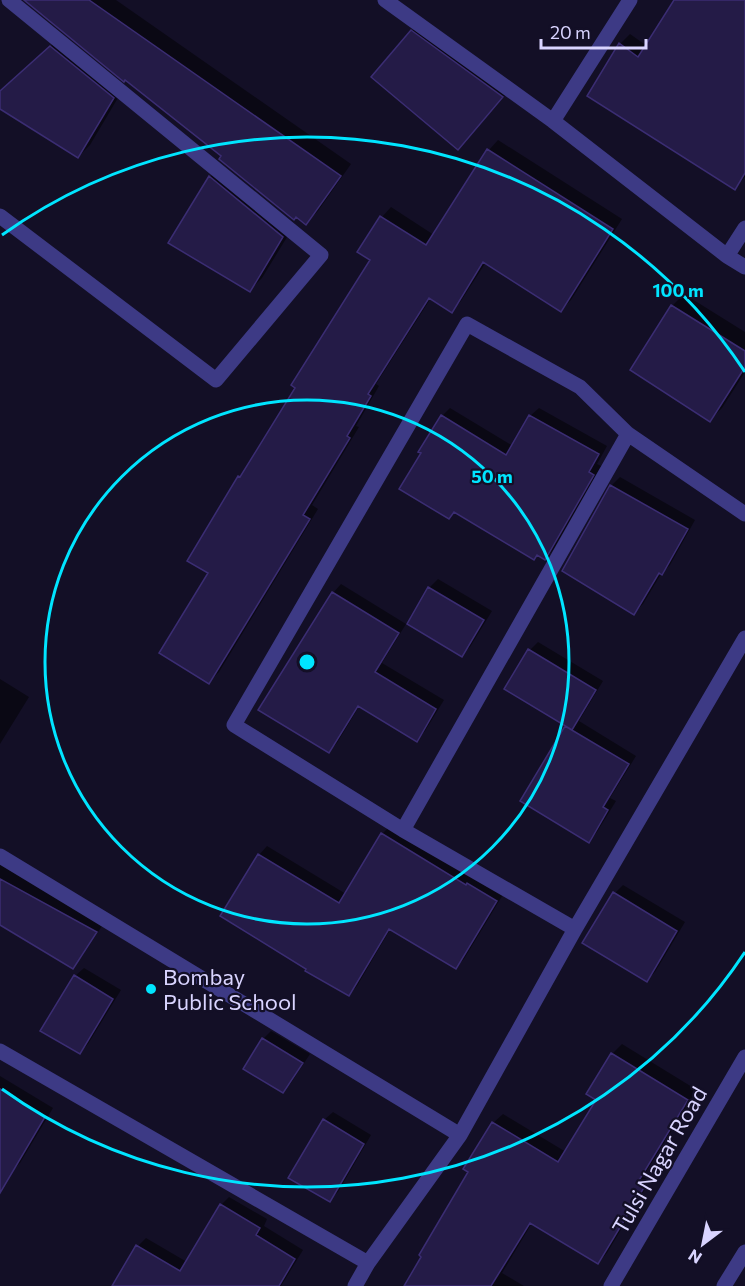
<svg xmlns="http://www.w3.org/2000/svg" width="745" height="1286" viewBox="0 0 745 1286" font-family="Commissioner,sans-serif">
<rect width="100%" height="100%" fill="#130f26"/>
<!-- shadow -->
<path fill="#0007" d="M27,0h89l235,164 -33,47 -12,12z
M676,0h69v177l-10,11 -115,-144 10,-10 17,12z
M424,19l90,66 -44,51 -12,12 -46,-117z
M63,35l62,51 -35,59 -12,12 -78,-50v-15z
M498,140l124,79 -51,81 -10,10 -75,-48 -25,39 -10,10 -20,-13 -55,86 3,2 -23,40 3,1 -47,78 6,4 -99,163 -10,10 1,-110 29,-95 8,-9 125,-208 10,-43 9,-10 43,28 55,-85z
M222,165l73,59 -33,54 -12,12 -40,-113z
M684,294l61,38v40l-23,36 -12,12 -78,-50 40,-64z
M450,408l63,38 17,-30 9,-8 68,38 -10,18 4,2 -48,84 -8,9 -90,-48 -6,7 -7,-102z
M620,477l75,43 -25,45 -9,9 -18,30 -9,9 -70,-43 48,-85z
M438,579l54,32 -22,36 -9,8 -52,-32 21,-36z
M341,584l65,40 -24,39 62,37 -19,31 -9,9 -56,-35 -23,38 -8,8 4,-158z
M538,642l65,39 -24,40 57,35 -26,42 6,3 -19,31 -8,9 -23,-114 2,-1 -62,-37 24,-39z
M0,679l29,18 -29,47z
M390,826l114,67 -40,66 -8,8 -65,-39 -34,58 -8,9 -90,-140 8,-9 79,48 36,-60z
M0,865l104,58 -23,35 -8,9 -73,-45z
M623,885l62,37 -30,50 -8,8 -32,-87z
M84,968l37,22 -33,54 -8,9 -5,-77z
M271,1031l39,23 -19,29 -8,8 -20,-52z
M622,1044l75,46 -51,82 7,4 -46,77 -9,10 -66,-40 -30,50 22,13h-119l65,-114 23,-49 10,-9 63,38 32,-52 -10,-6 24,-40z
M0,1076l53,32 -33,55 -8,8 -12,-7z
M333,1112l38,23 -33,57 -9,8 -5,-80z
M229,1197l38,22 -3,7 39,24 -22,36h-167l24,-40 8,-8 41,24 34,-57z"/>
<!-- building -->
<path fill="#241b47" stroke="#3b2d73" stroke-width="1.5" d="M24,0h65l252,176 -35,49 -10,-8 -2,3 -75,-61 2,-3 -96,-76 -1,2z
M674,0h71v173l-10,17 -148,-94 32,-53 19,14z
M411,30l92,67 -45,53 -87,-73z
M50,46l64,52 -36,60 -78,-49v-18z
M487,149l126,80 -52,83 -78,-50 -31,51 -23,-15 -61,96 3,2 -24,40 3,2 -47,77 7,4 -101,165 -50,-31 49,-80 -21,-12 51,-85 2,1 55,-89 -4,-3 79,-125 -13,-8 23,-36 46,29z
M209,176l74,61 -33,55 -82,-49z
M671,305l74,46v16l-35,55 -80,-52z
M441,415l65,40 23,-40 70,39 -10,18 5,3 -49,85 -8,-5 -3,5 -80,-48 -5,7 -50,-30 22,-36 -3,-1z
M610,485l78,44 -26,46 -3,-2 -25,42 -72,-44z
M428,587l56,33 -22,37 -55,-33z
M332,592l67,41 -24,39 61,37 -19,33 -59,-36 -29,47 -71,-43z
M528,649l68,41 -24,40 -68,-41z
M565,726l64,38 -26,43 5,3 -19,33 -69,-42z
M381,833l85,52 1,-2 30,18 -41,68 -67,-40 -40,67 -44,-25 1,-2 -86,-53 38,-62 81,49z
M0,879l97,53 -24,37 -73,-44z
M613,892l64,39 -30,51 -65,-39z
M74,975l39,24 -33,55 -40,-23z
M262,1038l41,25 -20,30 -40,-24z
M611,1053l77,47 -50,82 7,4 -47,78 -68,-41 -39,63h-87l17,-29 -2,-2 49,-83 -5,-3 29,-47 66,40 38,-62 -10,-6z
M0,1089l45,28 -45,76z
M323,1119l41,25 -34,58 -42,-24z
M220,1204l40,24 -4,7 39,24 -16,27h-167l24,-41 44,26z"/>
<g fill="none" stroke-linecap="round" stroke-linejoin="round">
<!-- service -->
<path stroke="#3d3a85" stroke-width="15" d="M0,216l216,164 105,-125 -312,-255"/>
<!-- minor -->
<path stroke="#3d3a85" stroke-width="15" d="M385,0l168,121
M630,0l-77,121 174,135
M745,228l-18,28 18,11
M403,830l225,-396
M0,856l460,279
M575,929l-172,-99 -169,-105 233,-401 113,63 48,47 117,80
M0,1051l368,212
M355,1286l13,-23 92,-128 115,-206 170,-291
M611,1286l134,-229
M724,1286l21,-34"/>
</g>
<!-- distance rings -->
<g fill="none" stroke="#00e5ff" stroke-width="3">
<circle cx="307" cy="662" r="262"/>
<path d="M745 952A525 525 0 0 1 2 1089M2 235A525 525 0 0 1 745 372"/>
</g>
<!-- markers -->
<circle fill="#00e5ff" stroke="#130f26" stroke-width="2" cx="151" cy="989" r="6"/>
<g text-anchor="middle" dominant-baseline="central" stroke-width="4.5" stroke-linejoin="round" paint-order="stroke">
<!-- poi labels -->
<g font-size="22" fill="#d9d4ff" stroke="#130f26" text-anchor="start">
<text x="163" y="976">Bombay<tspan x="163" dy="25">Public School</tspan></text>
</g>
<!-- street labels -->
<g font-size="22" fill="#d9d4ff" stroke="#130f26">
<text transform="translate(659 1160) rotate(-60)">Tulsi Nagar Road</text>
</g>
</g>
<circle cx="307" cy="662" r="9" fill="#00e5ff" stroke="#130f26" stroke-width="3"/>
<g font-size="18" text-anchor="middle" font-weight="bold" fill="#00e5ff" stroke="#130f26" stroke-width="4.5" stroke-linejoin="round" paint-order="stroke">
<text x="678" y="297">100 m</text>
<text x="492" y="483">50 m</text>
</g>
<!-- north arrow -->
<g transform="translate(703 1244) rotate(212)" stroke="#130f26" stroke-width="4.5" paint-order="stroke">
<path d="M0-4.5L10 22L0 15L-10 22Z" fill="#d9d4ff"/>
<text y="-9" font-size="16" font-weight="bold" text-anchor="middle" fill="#d9d4ff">N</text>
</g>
<!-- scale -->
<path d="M541 39v9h105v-9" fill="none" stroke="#d9d4ff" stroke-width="3"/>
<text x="550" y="39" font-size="18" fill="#d9d4ff" stroke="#130f26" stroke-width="4.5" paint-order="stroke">20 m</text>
</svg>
